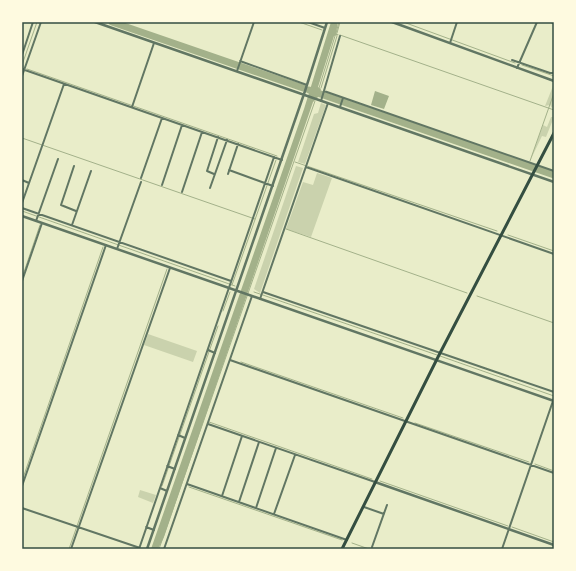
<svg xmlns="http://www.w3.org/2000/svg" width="576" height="571" viewBox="0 0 576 571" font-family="'Golos Text',sans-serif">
<rect width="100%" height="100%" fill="#e9edc9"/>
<!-- green -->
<path fill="#cad2ad" d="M553,86l1,17 -2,5 -2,-3 -5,1z
M321,103l5,2 -21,59 -7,-2 16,-48 4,-1z
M551,117h3l-8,20 -4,-1 -12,25 13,-36 4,2z
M296,166l7,2 -43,125 -6,-4z
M317,173l15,5 -21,59 -25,-8 17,-47 10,3z
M148,334l49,17 -4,11 -49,-17z
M140,490l16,5 -3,8 -15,-6z"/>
<!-- water -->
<path fill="#a3b18a" d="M331,22h7l-2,11 3,2 -5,1 -16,51 3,2 -2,7 -6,6 -149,435 -6,12h-7l153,-440z
M375,91l14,5 -5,13 -13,-4z"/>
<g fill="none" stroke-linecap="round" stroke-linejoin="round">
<!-- stream -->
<path stroke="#a3b18a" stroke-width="1" d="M299,22l23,8
M406,23l109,40
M336,33l3,-11
M337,33l3,-11
M340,35l214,75
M22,65l15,-43
M522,65l32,11
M27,69l250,87
M319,88l16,-52
M321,88l16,-52
M22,138l233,81
M530,161l24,-68
M295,162l202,69
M528,166l1,-3
M22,211l213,75
M286,229l181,64
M508,235l46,16
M22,278l18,-53
M232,285l44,-125
M254,292l183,63
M477,296l77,27
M223,311l7,-19
M440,356l114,40
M241,362l162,56
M209,422l163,57
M415,423l114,39
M535,464l19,7
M22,481l81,-234
M380,481l128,45
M162,486l56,-160
M189,487l153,53
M512,527l42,15
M352,543l17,6
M69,549l98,-280
M159,549l156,-448"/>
<!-- river -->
<path stroke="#a3b18a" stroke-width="7" d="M112,22l191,66
M309,90l245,85"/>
<!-- minor -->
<path stroke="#617663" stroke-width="2" d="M308,22l17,6
M551,22l3,1
M450,43l7,-21
M22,55l11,-33
M512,60l38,13h4
M240,61l67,24
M517,68l20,-46
M22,69l260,91
M237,71l17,-49
M22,76l19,-54
M324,91l230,80
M321,101l19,-65
M132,107l22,-64
M340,107l3,-9
M74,166l-13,39 15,6
M306,167l248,87
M229,170l44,16
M214,174l-7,-3 11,-34
M228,174l10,-30
M141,178l21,-60
M22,180l7,3
M162,185l20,-60
M210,188l17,-48
M182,192l20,-60
M22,203l42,-119
M22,208l209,73
M36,221l22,-62
M72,225l19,-54
M117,249l24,-67
M22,281l20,-58
M263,292l291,100
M260,299l68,-196
M208,350l7,3
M230,360l324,113
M208,424l167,58
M178,435l7,3
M167,466l8,3
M187,484l160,56
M22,486l84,-241
M160,488l7,3
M222,496l20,-60
M239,502l20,-60
M364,507l20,7
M22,508l121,41
M256,508l20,-60
M274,514l21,-59
M146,527l8,3
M372,547l15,-42
M71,549l99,-281
M139,549l135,-392
M164,549l88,-253
M502,549l52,-151"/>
<!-- tertiary -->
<path stroke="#617663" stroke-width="2.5" d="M95,22l459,160
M392,22l162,59
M22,216l532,185
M375,482l179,63
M147,549l158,-458 22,-69"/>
<!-- secondary -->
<path stroke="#344e41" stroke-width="3" d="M342,549l96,-192 116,-224"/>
</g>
<!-- border -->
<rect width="576" height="571" fill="none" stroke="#fefae0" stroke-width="46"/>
<rect x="23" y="23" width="530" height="525" fill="none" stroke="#344e41" stroke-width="1.5"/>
</svg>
